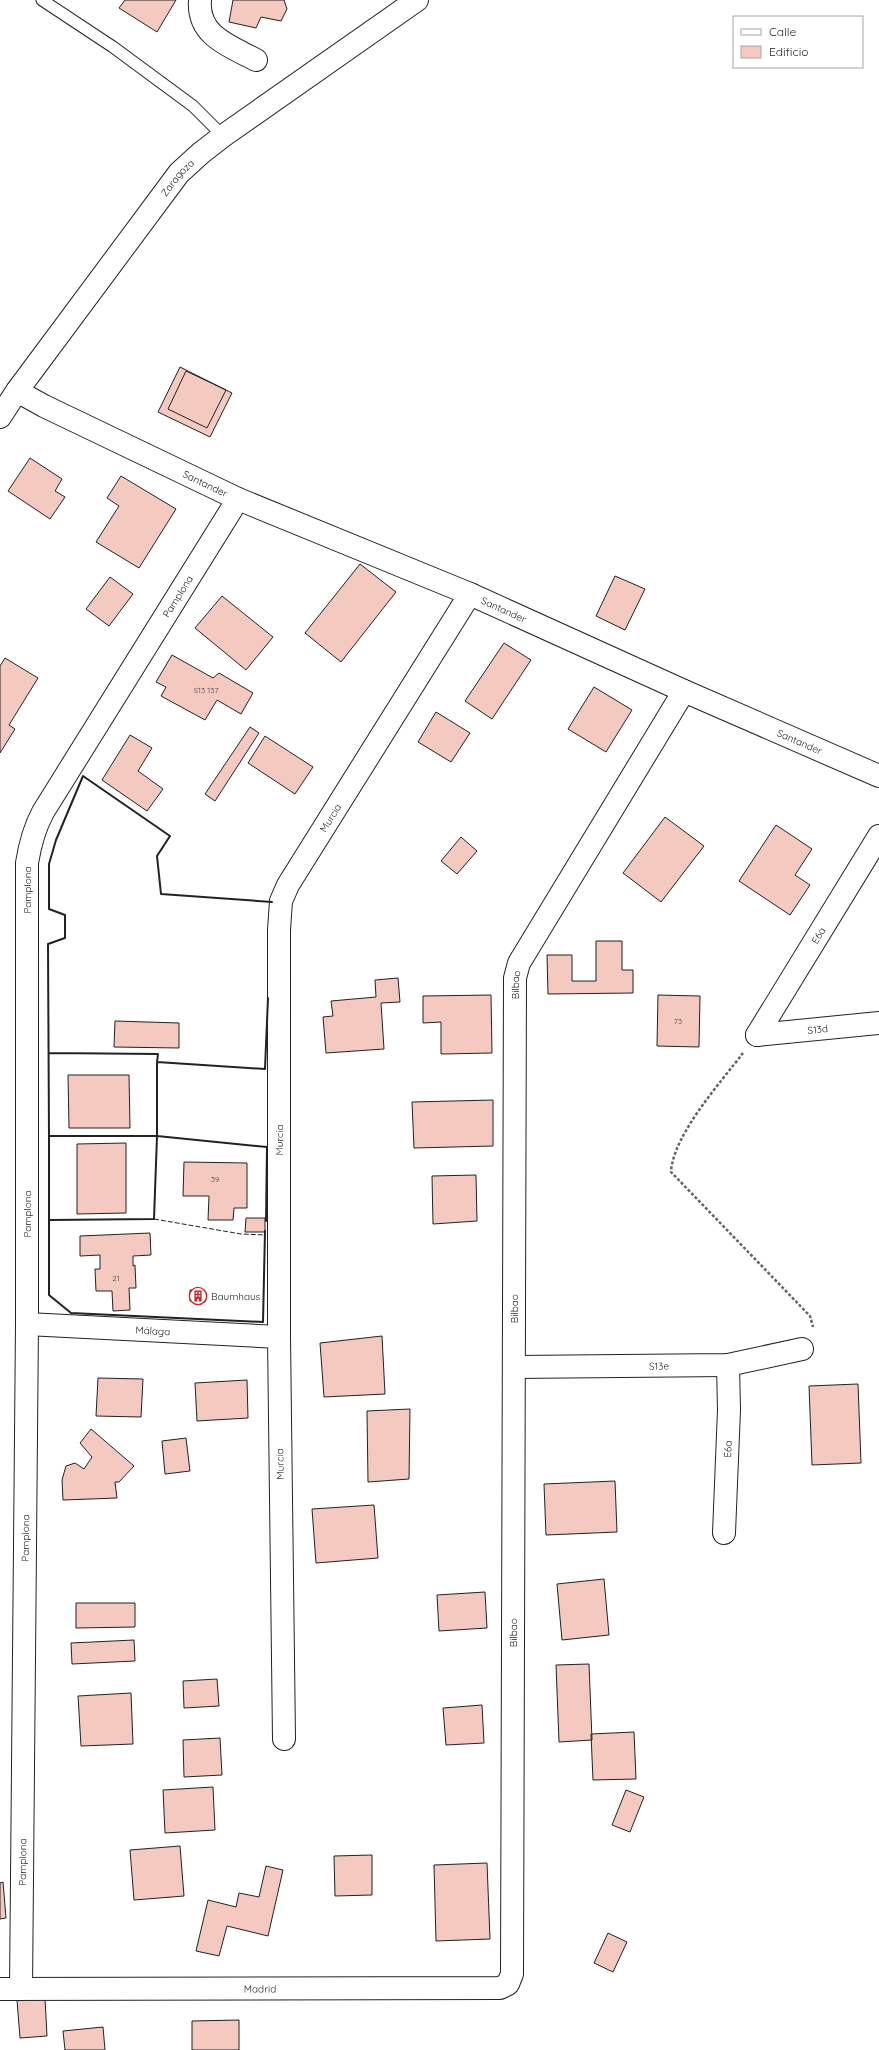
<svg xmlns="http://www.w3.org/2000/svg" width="879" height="2050" viewBox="0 0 879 2050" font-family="Quicksand,sans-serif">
<rect width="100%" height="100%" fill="#fff"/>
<!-- building -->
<path fill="#f3c9c0" stroke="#222" d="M125,0h51l-19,32 -38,-24z
M233,0h51l3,9 -6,12 -20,-4 -5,11 -27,-6z
M180,367l52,26 -22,44 -52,-25z
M186,371l40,19 -19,38 -39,-19z
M30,458l32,21 -7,12 10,6 -15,22 -42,-28z
M121,476l55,33 -37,59 -43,-26 23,-36 -12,-8z
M360,564l36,28 -55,70 -36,-29z
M615,576l30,13 -20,41 -29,-14z
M110,577l23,17 -24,32 -23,-17z
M222,596l51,41 -27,33 -51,-42z
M504,643l27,17 -39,59 -27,-18z
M172,655l41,23 6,-5 34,20 -12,21 -24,-14 -12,20 -44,-24 5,-9 -10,-5z
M5,658l33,20 -29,47 6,4 -15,24v-87z
M594,687l38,23 -26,42 -38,-23z
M436,712l34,21 -19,29 -33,-20z
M250,727l9,6 -44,68 -10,-7z
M130,735l22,13 -14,23 25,18 -16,22 -45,-31z
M265,736l48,31 -18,27 -47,-31z
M665,817l39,29 -43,56 -38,-29z
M776,825l36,24 -17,26 15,10 -20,30 -51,-34z
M461,837l16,14 -20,23 -16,-13z
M596,941h26v29h11v23l-85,1 -1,-39h25v26h24z
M398,978l2,24 -19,1 3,46 -58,4 -3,-36 10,-1 -2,-15 45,-4 -1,-17z
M491,995l1,58 -51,1v-32l-18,1v-27z
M658,995l42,1 -1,51 -42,-1z
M115,1021l64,2v25l-65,-1z
M68,1075h61l1,53h-61z
M493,1100v46l-79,2 -2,-46z
M126,1143v70l-49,1v-70z
M184,1162l63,1v45h-13l-1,12h-25l1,-24h-26z
M476,1175l1,46 -44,3 -1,-48z
M246,1218h19v14h-20z
M150,1233l1,22 -18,1v10l2,-1 1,23h-7l1,22 -17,1 -1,-20h-16l-1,-22h5v-14l-20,1v-20z
M190,1290l15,1v11l-15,-1z
M382,1336l3,58 -61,3 -4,-54z
M98,1378l45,1 -2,38 -45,-1z
M247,1380l1,38 -51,3 -2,-38z
M858,1384l3,79 -49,2 -3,-79z
M410,1409l-1,70 -41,3 -1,-71z
M91,1429l43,37 -15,16h-4l2,16 -54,2 -1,-20 4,-14 9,-3 9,6 8,-12 -12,-14z
M186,1438l4,33 -25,3 -3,-33z
M615,1481l2,51 -71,3 -2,-51z
M374,1505l4,53 -62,5 -4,-54z
M604,1579l5,56 -47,5 -5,-56z
M485,1592l2,36 -48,3 -2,-36z
M76,1603h59v24l-59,1z
M134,1640l1,21 -63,3 -1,-21z
M589,1664l3,76 -33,2 -3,-77z
M217,1679l2,27 -35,2 -1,-27z
M131,1693l2,51 -52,2 -3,-50z
M482,1705l2,38 -38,2 -3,-37z
M634,1732l2,47 -43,1 -2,-46z
M220,1738l2,37 -38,2 -1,-37z
M213,1787l2,43 -50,3 -2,-43z
M626,1790l18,7 -14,35 -18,-7z
M180,1846l4,50 -50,4 -4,-50z
M372,1855v40l-37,1 -1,-40z
M487,1863l3,76 -54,2 -2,-76z
M266,1866l17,4 -15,66 -41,-10 -8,30 -23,-5 12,-51 28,7 3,-14 20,4z
M3,1882l3,36 -6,1v-36z
M608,1933l19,9 -14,30 -19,-9z
M45,1998l2,38 -27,2 -3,-38z
M239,2020v30h-47v-29z
M103,2027l2,23h-40l-2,-19z"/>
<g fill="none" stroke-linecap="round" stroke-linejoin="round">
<defs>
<path id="service" d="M42,0l71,47 80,59 30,30"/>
<g id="minor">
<path d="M200,0c-3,36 30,46 56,60"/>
<path id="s1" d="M17,391l27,15 194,93 232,95 214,97 195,85"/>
<path id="s2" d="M0,417l17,-26 162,-218 22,-20 22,-17 194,-136"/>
<path id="s3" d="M757,1035l122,-199"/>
<path id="s4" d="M757,1035l122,-12"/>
<path id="s5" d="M27,1324l252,13"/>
<path id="s6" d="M515,1367l213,-2 74,-16"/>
<path id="s7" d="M724,1533l5,-123 -1,-45"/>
<path id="s8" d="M284,1739l-5,-402v-407l2,-29 7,-16 182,-291"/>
<path id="s9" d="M0,1989l500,-1 8,-4 4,-10 3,-996 4,-15 165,-272"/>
<path id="s10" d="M21,1989l6,-665v-461c3,-19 7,-34 16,-51l195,-313"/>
</g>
</defs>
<!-- service casing -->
<use href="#service" stroke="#222" stroke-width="13"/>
<!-- minor casing -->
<use href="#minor" stroke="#222" stroke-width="24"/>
<!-- path -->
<path stroke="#646464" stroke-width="2.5" stroke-dasharray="3 2" stroke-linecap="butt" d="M743,1053c-22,29 -70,82 -72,119l139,144 3,11"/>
<!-- service -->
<use href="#service" stroke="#fff" stroke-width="11"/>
<!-- minor -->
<use href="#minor" stroke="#fff" stroke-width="22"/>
<!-- fence -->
<path stroke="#222" stroke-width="1" stroke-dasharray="5 2" stroke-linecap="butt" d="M154,1219l87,15 24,1"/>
<!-- wall -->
<path stroke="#222" stroke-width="2" d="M49,1053l109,1 -1,8 108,7 3,-71
M157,1062v74l110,11 -1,74
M49,1136l-1,-192 17,-6v-23l-16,-6v-45l7,-24 27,-64 87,60 -13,20 4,38 111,8
M50,1220l104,-1 3,-83h-108v159l22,18 192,9 2,-91"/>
</g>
<!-- icons -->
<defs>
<symbol id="building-ring" viewBox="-11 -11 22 22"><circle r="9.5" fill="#fff" stroke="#c62828" stroke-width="1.5"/><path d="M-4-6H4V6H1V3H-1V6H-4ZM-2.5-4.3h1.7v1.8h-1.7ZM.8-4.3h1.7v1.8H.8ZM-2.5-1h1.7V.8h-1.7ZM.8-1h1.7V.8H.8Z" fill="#c62828"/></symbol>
</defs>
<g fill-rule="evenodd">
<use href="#building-ring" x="188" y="1286" width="20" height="20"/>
</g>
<g text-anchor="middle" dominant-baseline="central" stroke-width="3" stroke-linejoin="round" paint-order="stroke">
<!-- number labels -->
<g font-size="8" fill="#564c4a">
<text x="206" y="690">S13 137</text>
<text x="678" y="1021">73</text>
<text x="215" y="1179">39</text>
<text x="116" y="1278">21</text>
</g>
<!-- street labels -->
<g font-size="10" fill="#222" stroke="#fff">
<text stroke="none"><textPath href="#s2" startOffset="298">Zaragoza</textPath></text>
<text stroke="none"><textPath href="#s1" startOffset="210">Santander</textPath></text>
<text stroke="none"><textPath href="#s10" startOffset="1434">Pamplona</textPath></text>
<text stroke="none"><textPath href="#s1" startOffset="534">Santander</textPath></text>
<text stroke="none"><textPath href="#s1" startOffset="858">Santander</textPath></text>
<text stroke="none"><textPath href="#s8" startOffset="935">Murcia</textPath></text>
<text transform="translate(27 890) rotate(-90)">Pamplona</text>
<text stroke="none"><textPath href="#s3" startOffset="117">E6a</textPath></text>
<text stroke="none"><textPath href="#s9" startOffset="1509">Bilbao</textPath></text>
<text stroke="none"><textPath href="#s4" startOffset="61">S13d</textPath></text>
<text transform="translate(279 1140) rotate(-90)">Murcia</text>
<text transform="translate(27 1214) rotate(-90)">Pamplona</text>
<text stroke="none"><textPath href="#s9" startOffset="1185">Bilbao</textPath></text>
<text stroke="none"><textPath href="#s5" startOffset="126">Málaga</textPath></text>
<text stroke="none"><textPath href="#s6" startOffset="144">S13e</textPath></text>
<text stroke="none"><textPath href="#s7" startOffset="84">E6a</textPath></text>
<text transform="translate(280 1464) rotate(-91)">Murcia</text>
<text stroke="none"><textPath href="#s10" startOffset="451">Pamplona</textPath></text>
<text stroke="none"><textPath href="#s9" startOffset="861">Bilbao</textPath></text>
<text stroke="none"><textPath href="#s10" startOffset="127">Pamplona</textPath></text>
<text stroke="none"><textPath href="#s9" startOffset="260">Madrid</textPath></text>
</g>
<!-- poi labels -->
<g font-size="10" fill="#222" stroke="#fff" text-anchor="start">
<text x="211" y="1296">Baumhaus</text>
</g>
</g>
<!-- legend -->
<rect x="733" y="16" width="130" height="52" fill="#ffffff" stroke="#a7a7a7"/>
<rect x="741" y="29" width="20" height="6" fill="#ffffff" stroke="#a7a7a7"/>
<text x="769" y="36" font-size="12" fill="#222222">Calle</text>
<rect x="741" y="46" width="20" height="12" fill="#f3c9c0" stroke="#a7a7a7"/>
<text x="769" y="56" font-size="12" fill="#222222">Edificio</text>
</svg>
